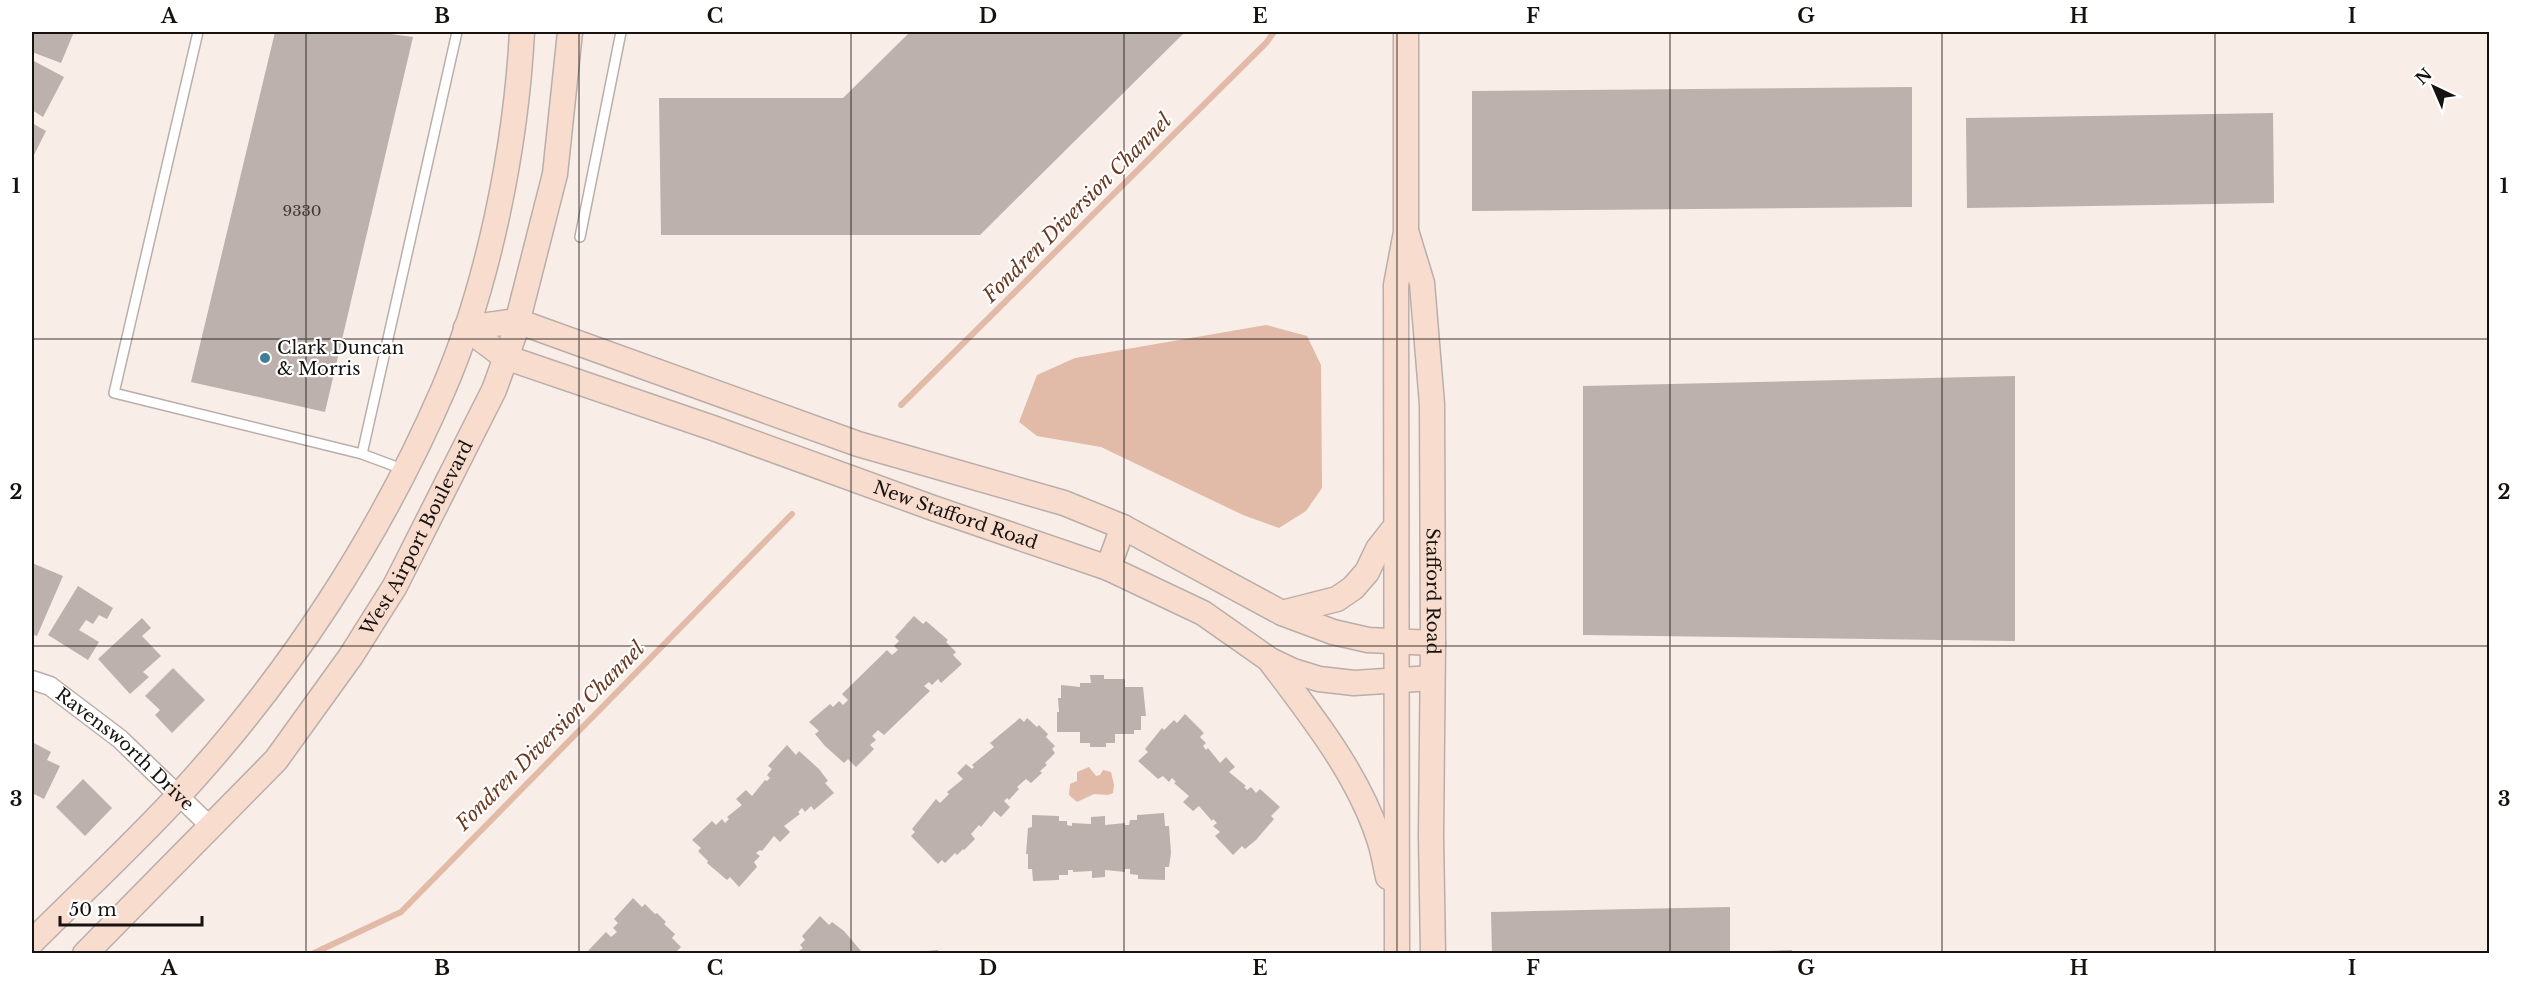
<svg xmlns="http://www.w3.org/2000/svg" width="2521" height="985" viewBox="0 0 2521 985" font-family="'Libre Baskerville',serif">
<rect width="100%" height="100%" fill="#f9ede8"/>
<!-- water -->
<path fill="#e1baa8" d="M1266,325l41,11 14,29 1,123 -16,23 -27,17 -36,-13 -142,-68 -64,-11 -18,-14 18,-47 38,-17z
M1089,767l7,9 4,-1 3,-5 8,2 3,13 -1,8 -5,2 -14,-1 -17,8 -8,-7 1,-11 7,-3v-9z"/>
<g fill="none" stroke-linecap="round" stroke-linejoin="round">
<!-- stream -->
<path stroke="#e1baa8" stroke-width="6" d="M901,405l365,-362 8,-11
M312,954l89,-42 391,-398"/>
</g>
<!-- building -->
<path fill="#bcb1ac" d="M32,32h42l-13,31 -29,-11z
M275,32h101l37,5 -88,375 -134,-30z
M910,32h275l-205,203h-319l-2,-137h184z
M32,60l32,17 -21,40 -11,-7z
M1912,87v120l-440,4v-120z
M2273,113l1,90 -307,5 -1,-90z
M32,123l14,8 -14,28z
M2015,376v265l-432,-6v-249z
M32,563l31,13 -26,60 -5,-2z
M78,586l35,22 -6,11 -8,-4 -6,9 -7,-4 -7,10 20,12 -11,18 -40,-25z
M914,616l9,8 3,-3 22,19 -2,2 10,10 -3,3 9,9 -21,19 -3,-4 -6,6 -3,-3 -5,4 6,5 -46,44 -6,-5 -6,6 4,4 -6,5 4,4 -18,18 -8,-8 -4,4 -19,-17 -10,-12 4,-3 -10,-9 21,-18 3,3 6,-6 4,4 5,-5 -6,-6 45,-44 5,5 6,-5 -4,-4 5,-5 -4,-4z
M142,618l9,10 -9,8 19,20 -18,16 6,5 -19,17 -32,-35z
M173,668l32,32 -33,33 -17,-18 5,-5 -15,-14z
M1090,675h14v4h21v8h18l3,29h-5v14h-7v4h-19v9h-9v4h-16v-4h-10v-11h-23v-20h2l-1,-14h3v-13l19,2v-4h11z
M1185,714l19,19 -4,4 6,6 -3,3 3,4 2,-2 12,15 6,-6 9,10 -6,5 17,14 -2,1 3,3 4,-3 5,6 4,-4 20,18 -9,9 3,3 -18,21 -11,9 -3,-3 -9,9 -18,-19 5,-4 -7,-6 4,-3 -4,-4 -1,2 -13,-15 -6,5 -10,-9 6,-6 -15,-13 2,-1 -4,-4 -3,4 -6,-6 -5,3 -20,-18 10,-9 -3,-3 17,-21 2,2 10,-10 3,3z
M1020,718l4,4 3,-4 10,9 2,-2 9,9 -2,3 9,9 -3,3 3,4 -10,10 2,2 -7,6 2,2 -11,10 -5,-4 -9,8 2,2 -10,11 -2,-2 -3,3 6,6 -9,10 -7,-6 -13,16 -2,-2 -8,9 4,5 -11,11 -1,-1 -6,6 -2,-2 -10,10 -3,-3 -4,4 -27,-28 4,-4 -3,-3 24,-30 4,4 9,-9 -2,-2 16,-13 -6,-6 9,-9 6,5 2,-2 -2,-2 22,-18 -4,-4z
M32,742l19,10 -4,8 13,6 -16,33 -12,-6z
M787,745l9,10 3,-4 20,18 9,12 -3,2 9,10 -20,17 -3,-4 -6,6 -3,-4 -4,4 2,2 -16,12 6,6 -10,10 -6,-6 -12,15 -2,-1 -4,3 4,3 -6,6 3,5 -18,20 -9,-10 -3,3 -20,-17 1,-2 -10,-10 3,-3 -9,-8 20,-19 4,4 6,-6 3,4 4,-4 -2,-2 15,-12 -6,-6 10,-9 6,6 13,-16 2,1 3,-3 -3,-3 5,-6 -4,-3z
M83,779l29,29 -27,28 -29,-29z
M1164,813l1,13h4l2,27 -2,14h-4v13l-27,-1v-4l-8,-1v-5h-5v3l-20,-2v7l-13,1v-7l-19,1v-2h-5v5h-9v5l-26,1 -1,-12h-4v-15h-2l2,-26 4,-1v-12l27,1v5h8v4l5,1v-3l19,1v-7l14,-1v9l20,-2v2h4l1,-5h7v-5z
M633,898l9,9 3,-3 10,10 2,-1 9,9 -2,2 11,10 -3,4 9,9 -7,7h-89l21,-22 5,5 6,-5 -4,-4 5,-5 -4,-4z
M1730,907v47h-238l-1,-42z
M820,916l9,9 3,-3 12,9 17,20 -2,3h-64l8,-6 -3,-3 5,-5 -3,-4z
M938,950l1,4h-13v-3z
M1792,950v4h-58v-2z"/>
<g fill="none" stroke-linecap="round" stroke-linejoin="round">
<defs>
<path id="lane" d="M198,32l-84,361 248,61 95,-422
M580,237l41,-205
M362,454l43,16"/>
<g id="street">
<path id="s1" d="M32,680l18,6 70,53 91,88"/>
</g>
<g id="secondary">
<path id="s2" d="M1407,234l15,49 10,121 1,239 -2,193 2,118"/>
<path id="s3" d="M466,328l39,29 208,71 220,80 175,60 95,45 67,47 23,11 26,8 35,4 78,-5"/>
<path d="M466,328l51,-7 341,123 206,59 59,24 159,86 51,19 35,8 65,3"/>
<path d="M1108,568l15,-41"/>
<path d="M1282,613l55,-14 16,-11 14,-16 11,-23 18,-23"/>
<path d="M1271,662c40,53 86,111 107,174 5,13 7,28 10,41"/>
<path d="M32,942c49,-49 100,-96 147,-147 109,-118 200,-257 264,-405 46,-106 73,-244 79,-358"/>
<path id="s4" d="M85,954l191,-194 75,-104 44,-70 99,-196 20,-55 41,-161 15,-142"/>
<path d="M1397,954l-1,-669 10,-53v-200"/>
</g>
</defs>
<!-- lane casing -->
<use href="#lane" stroke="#b9aea9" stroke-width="12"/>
<!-- street casing -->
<use href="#street" stroke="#b9aea9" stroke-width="21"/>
<!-- secondary casing -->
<use href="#secondary" stroke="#b9aea9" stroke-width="27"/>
<!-- lane -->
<use href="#lane" stroke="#fff" stroke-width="9"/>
<!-- street -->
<use href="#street" stroke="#fff" stroke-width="18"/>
<!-- secondary -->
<use href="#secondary" stroke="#f8dcce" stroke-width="24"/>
</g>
<!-- grid -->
<path fill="none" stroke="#161210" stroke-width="1.5" stroke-opacity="0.55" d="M306,32v922M579,32v922M851,32v922M1124,32v922M1397,32v922M1670,32v922M1942,32v922M2215,32v922M32,339h2458M32,646h2458"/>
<!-- markers -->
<circle fill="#417d95" stroke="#fff" stroke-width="2" cx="265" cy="358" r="6"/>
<g text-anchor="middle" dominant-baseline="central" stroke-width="4.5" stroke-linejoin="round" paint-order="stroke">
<!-- number labels -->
<g font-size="15" fill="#403a37">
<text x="302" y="210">9330</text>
</g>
<!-- poi labels -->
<g font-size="18" fill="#161210" stroke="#fff" text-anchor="start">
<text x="277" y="348">Clark Duncan<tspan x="277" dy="21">&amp; Morris</tspan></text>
</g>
<!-- street labels -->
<g font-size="18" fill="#161210" stroke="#fff">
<text stroke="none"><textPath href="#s3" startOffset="526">New Stafford Road</textPath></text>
<text stroke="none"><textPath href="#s4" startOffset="536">West Airport Boulevard</textPath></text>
<text stroke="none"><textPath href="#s2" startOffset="360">Stafford Road</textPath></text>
<text stroke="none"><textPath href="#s1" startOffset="117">Ravensworth Drive</textPath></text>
</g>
<!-- water labels -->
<g font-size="20" font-style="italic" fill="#6b381f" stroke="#fff">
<text transform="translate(1077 208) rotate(-45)">Fondren Diversion Channel</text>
<text transform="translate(550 736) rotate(-45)">Fondren Diversion Channel</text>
</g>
</g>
<!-- border -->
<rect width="2521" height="985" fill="none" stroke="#ffffff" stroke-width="66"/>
<!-- north arrow -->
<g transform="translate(2434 87) rotate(316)" stroke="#ffffff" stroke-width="4.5" paint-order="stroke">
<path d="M0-4.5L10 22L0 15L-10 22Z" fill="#161210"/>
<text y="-9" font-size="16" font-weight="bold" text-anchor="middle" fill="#161210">N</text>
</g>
<!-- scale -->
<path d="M60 916v9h142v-9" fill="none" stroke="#161210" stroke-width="3"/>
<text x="69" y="916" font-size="18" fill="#161210" stroke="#ffffff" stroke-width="4.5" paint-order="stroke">50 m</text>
<rect x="33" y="33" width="2455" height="919" fill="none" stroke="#161210" stroke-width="2"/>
<g font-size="20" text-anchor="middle" font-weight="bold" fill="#161210">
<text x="169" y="23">A</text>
<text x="442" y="23">B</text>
<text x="715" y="23">C</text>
<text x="988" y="23">D</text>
<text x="1260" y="23">E</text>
<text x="1533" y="23">F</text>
<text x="1806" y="23">G</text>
<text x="2079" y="23">H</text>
<text x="2352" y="23">I</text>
<text x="16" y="193">1</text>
<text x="2504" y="193">1</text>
<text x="16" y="499">2</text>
<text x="2504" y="499">2</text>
<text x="16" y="806">3</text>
<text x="2504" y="806">3</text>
<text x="169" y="975">A</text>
<text x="442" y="975">B</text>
<text x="715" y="975">C</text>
<text x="988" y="975">D</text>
<text x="1260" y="975">E</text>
<text x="1533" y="975">F</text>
<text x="1806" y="975">G</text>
<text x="2079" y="975">H</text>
<text x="2352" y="975">I</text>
</g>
</svg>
